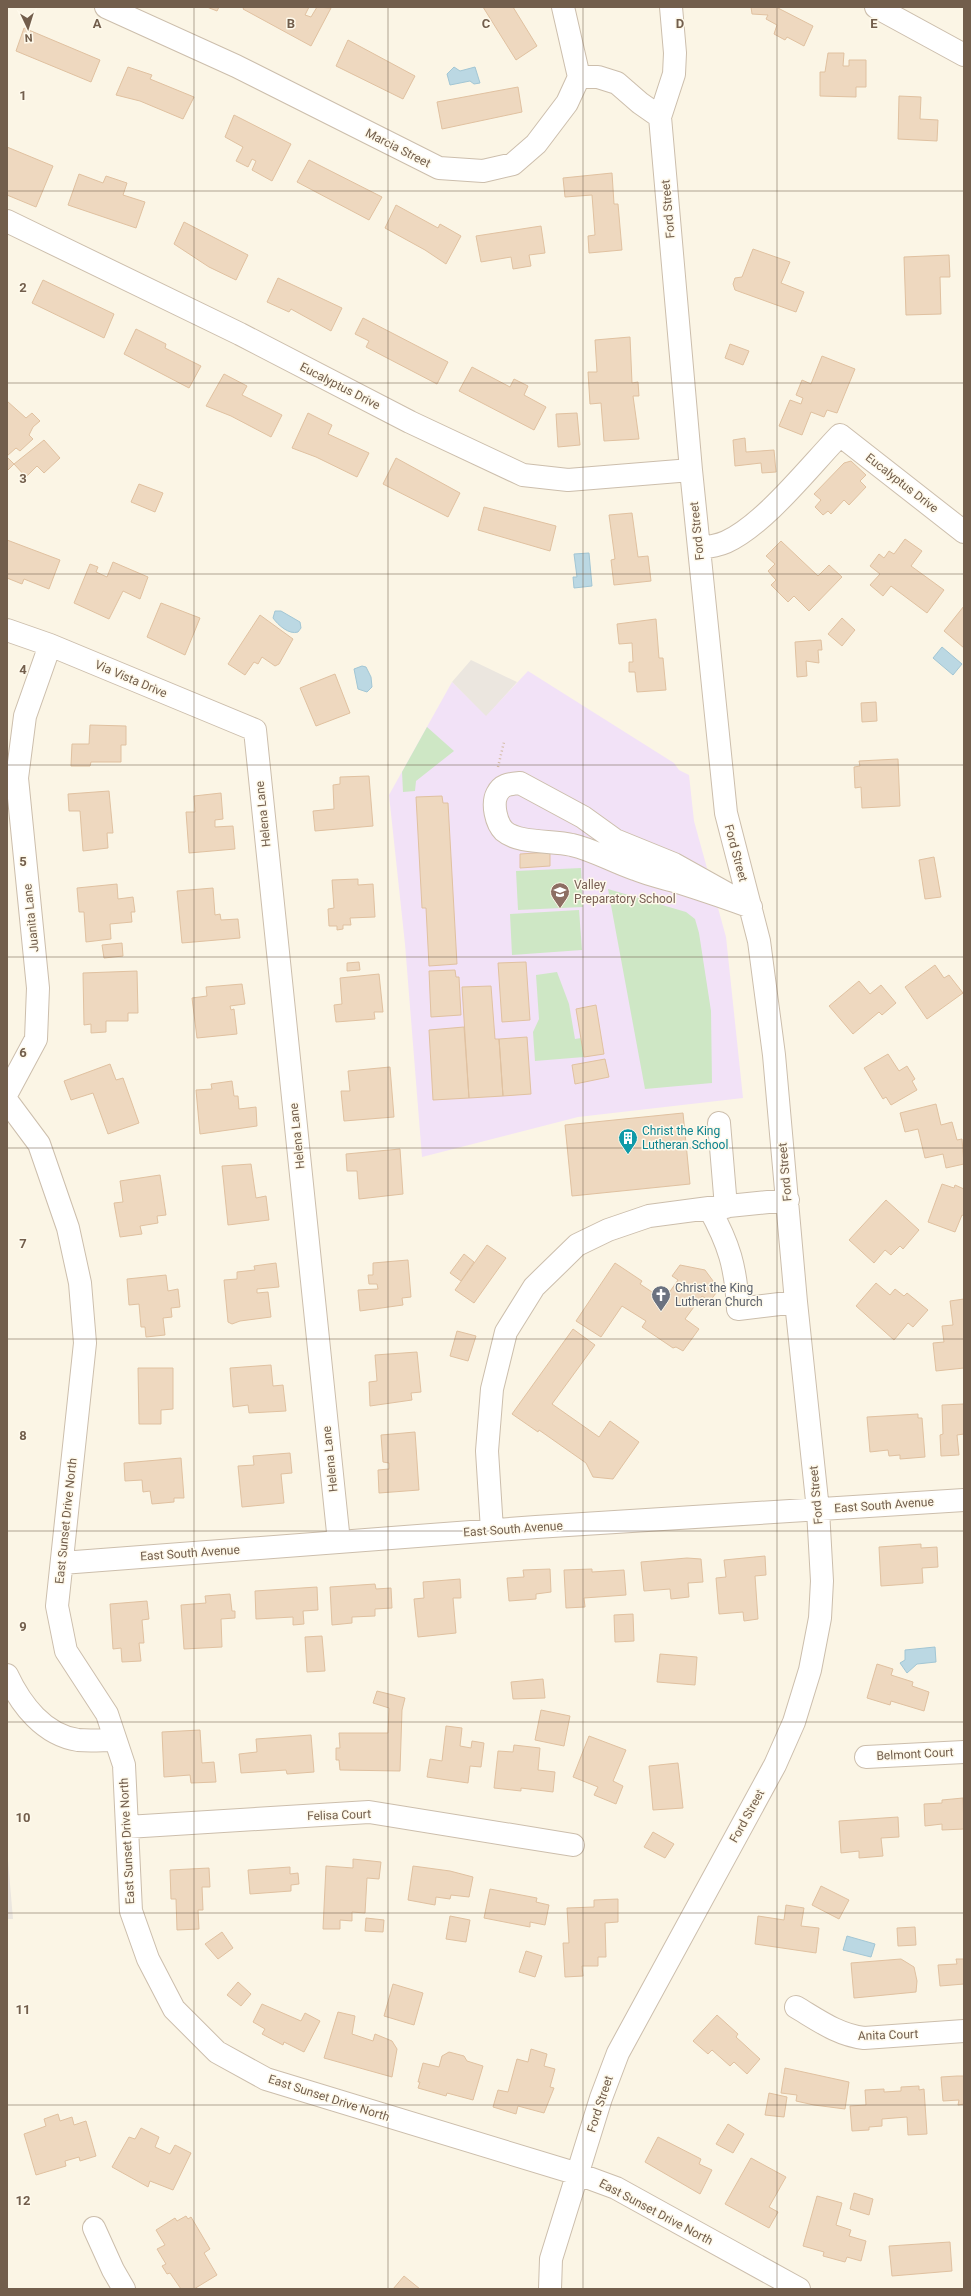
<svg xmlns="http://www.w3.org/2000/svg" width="971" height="2296" viewBox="0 0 971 2296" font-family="Roboto,sans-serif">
<rect width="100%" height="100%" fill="#fbf5e5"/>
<!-- industrial -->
<path fill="#ebe6df" d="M471,660l46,22 -31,35 -34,-35z
M7,1849l6,70h-6z"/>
<!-- education -->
<path fill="#f2e2f7" d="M528,671l146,92 5,7 10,5 5,46 32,116 17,161 -165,19 -156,40 -17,-213 -16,-149 63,-113 34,34z"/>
<!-- green -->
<path fill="#cee7c5" d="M427,727l27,24 -38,30 -1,10 -12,1 -1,-20z
M581,868l2,39 -65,3 -2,-39z
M608,889l78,23 9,7 4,14 12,78 1,72 -67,6z
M579,910l3,40 -70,5 -2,-41z
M557,972l12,32 6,35 6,-1 3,19 -49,4 -2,-29 6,-13 -3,-44z"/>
<!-- water -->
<path fill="#bbd8e3" stroke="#a2c6d4" d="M454,67l6,4 15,-4 5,16 -6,1 -4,-3 -20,4 -3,-11z
M589,553l3,33 -18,2 -1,-11h4l-3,-23z
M275,611h6l19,11 1,6 -3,4c-9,3 -20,-7 -25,-14z
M942,647l20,17 -9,11 -20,-17z
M362,666l4,1 5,10 1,10 -5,5 -9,-3 -4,-20z
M935,1647l1,15 -19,2 -10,9 -7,-10 5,-3v-10z
M847,1936l28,8 -4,13 -28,-7z"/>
<!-- building -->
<path fill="#eed8bf" stroke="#e0c1a0" d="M207,7h12l-2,4z
M244,7h65l-4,8 6,2 6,-10 14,1 -20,38 -68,-37z
M483,7h30l24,39 -21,14z
M751,7h25l37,19 -9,20 -17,-9 -2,3 -11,-6 3,-9 -11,-6 2,-4 -16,-1z
M24,28l76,32 -9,22 -75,-31z
M348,40l67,36 -12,23 -67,-33z
M828,53h16l-1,13h6v-6h17v27h-10v10l-36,-1v-24h5z
M128,67l24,8 -2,4 44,18 -11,22 -43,-18 -24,-6z
M518,87l4,25 -80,17 -5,-27z
M899,96l22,1 -1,22 18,1 -1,21 -39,-2z
M234,115l57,29 -19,37 -20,-11 4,-9 -4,-2 -4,8 -12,-6 7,-14 -18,-10z
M7,147l46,19 -17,41 -29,-12z
M309,160l73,37 -13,23 -72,-38z
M612,173l2,31h4l4,46 -33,3 -1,-17 7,-1 -3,-40 -27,2 -2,-19z
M79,174l24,9 3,-7 21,7 -4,12 22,7 -9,26 -68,-23z
M396,205l42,23 2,-4 21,12 -15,28 -21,-14 -40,-22z
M184,222l64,33 -12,25 -27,-13 -35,-23z
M541,226l4,27 -16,2 2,11 -18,3 -2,-12 -30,5 -5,-26z
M753,249l37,13 -9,21 23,9 -8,20 -61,-22 -2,-6 2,-6 7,-1z
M949,255l1,22h-10l1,37 -35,1 -2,-58z
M278,278l64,30 -11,23 -40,-22 -2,3 -22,-10z
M43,280l71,34 -10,24 -72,-35z
M363,318l85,44 -11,22 -71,-37 3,-6 -14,-7z
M136,329l30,15 -1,4 36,18 -12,22 -65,-34z
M630,337l2,46 6,-1 1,14h-6l6,43 -35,2 -3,-38 -11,1 -2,-32h9l-2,-32z
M730,344l19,7 -6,14 -18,-7z
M822,356l33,13 -18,44 -10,-3 -3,7 -13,-5 -9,23 -23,-9 11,-26 11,4 2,-6 -7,-3 6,-15 9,4z
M472,367l38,20 4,-8 14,7 -4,9 22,12 -12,23 -75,-39z
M224,374l23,12 -5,9 40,20 -11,22 -40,-21 -25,-10z
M7,401l19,17 6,-5 8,8 -7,6 -4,8 4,4 -13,12 -4,-3 -9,8z
M308,413l24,12 -4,9 41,19 -12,24 -41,-20 -24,-9z
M577,413l3,32 -22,2 -2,-33z
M745,438l1,14 28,-2 2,22 -14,1 -1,-10 -26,3 -2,-26z
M44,440l16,18 -16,15 -7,-7 -11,11 -12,-13z
M7,457l7,7 -7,7z
M396,458l64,35 -12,24 -65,-33z
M851,461l15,14 -6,6 6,6 -17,18 -5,-5 -13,14 -3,-3 -5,4 -8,-8 6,-7 -7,-6 30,-31z
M139,484l24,9 -8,19 -24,-10z
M484,507l72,19 -6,25 -72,-21z
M632,513l6,44 10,-1 3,25 -37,4 -3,-25 4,-1 -6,-44z
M905,539l17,12 -11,15 33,24 -17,23 -36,-27 -8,10 -13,-11 10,-11 -10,-8 9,-12 5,4 5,-7 5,3z
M7,540l53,20 -11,29 -25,-10 -2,5 -15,-6z
M781,541l37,35 11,-11 13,12 -33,34 -15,-15 -6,6 -17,-17 5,-5 -8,-9 7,-7 -9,-8z
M113,562l35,15 -8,22 -17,-8 -14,28 -35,-16 16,-39 8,3 -2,5 11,5z
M161,603l39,15 -15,37 -38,-18z
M964,606v42l-20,-17z
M260,615l33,24 -14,25 -4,2 -13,-9 -4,7 -4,-2 -9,13 -17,-11z
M842,618l13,12 -13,16 -14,-12z
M656,619l3,39h4l3,32 -29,2 -2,-20h-6v-10h4l-1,-19 -13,1 -2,-20z
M821,640l1,10h-4l1,13 -13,-2 1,15 -10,1 -2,-35z
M335,674l15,39 -34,13 -16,-38z
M876,702l1,19 -15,1 -1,-19z
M90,725l36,1v19h-5v17h-30l-1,4h-19l1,-22h17z
M898,759l2,47 -38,2 -1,-21 -6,1 -1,-21 6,-1 -1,-5z
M369,776l4,50 -58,5 -2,-20 21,-2 -1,-24 7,-1v-7z
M109,791l4,42h-6l1,15 -25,3 -3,-40h-11l-1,-17z
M221,793l2,26 -8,1v7l18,-1 2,23 -46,4 -3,-41h9l-1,-16z
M442,796l1,7h5l9,161 -28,2 -3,-58h-4l-6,-111z
M550,852v14l-30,2v-14z
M934,857l7,40 -16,2 -6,-39z
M358,879v6l15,-1 2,33 -25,1 1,7h-8v4l-6,1v-4h-8l-1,-17 6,-1 -2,-28z
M117,884l1,15 15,-2 2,15h-4l1,10 -22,2 1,15 -25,3 -2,-30h-5l-2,-24z
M213,888l2,27 5,-1 1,6 17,-1 2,19 -58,5 -5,-52z
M122,943l1,13 -19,2 -2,-13z
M359,962l1,8 -13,1v-8z
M526,962l4,58 -28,2 -4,-59z
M935,965l9,13 5,-3 14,18 -36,26 -22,-32z
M455,970l1,7h3l2,38 -30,2 -2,-46z
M137,971l1,42h-10v8h-22v11l-15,1v-9l-7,1 -1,-52z
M379,974l4,38h-9l1,7 -39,3 -2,-17 8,-1 -2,-26z
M859,981l11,13 11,-9 15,18 -14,12 -3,-3 -26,22 -24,-28z
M242,984l3,20 -15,2 1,4 3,-1 3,25 -40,4 -5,-40 15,-2 -1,-9z
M491,986l4,53h4l4,57 -34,2 -7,-111z
M596,1005l8,49 -20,3 -8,-48z
M464,1027l5,71 -36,2 -4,-70z
M527,1037l4,57 -28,2 -4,-57z
M888,1054l11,17 8,-5 8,13 -3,2 5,9 -26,15 -5,-8 -3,2 -19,-31z
M605,1059l4,18 -34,7 -3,-19z
M110,1064l6,16 7,-2 16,45 -31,11 -15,-41 -22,7 -7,-19z
M390,1067l4,50 -50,4 -3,-30h9l-2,-20z
M232,1081l2,15h4l1,13 17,-2 1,19 -57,8 -4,-44 16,-1 -1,-5z
M936,1104l5,21 11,-3 5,18 5,-1 2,25 -18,4 -3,-14 -18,4 -7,-29 -13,3 -5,-19z
M683,1113l7,71 -118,12 -7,-71z
M400,1149l3,45 -44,5 -2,-28h-10l-1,-17z
M251,1164l5,34 10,-2 3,24 -41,5 -6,-59z
M160,1175l6,40 -9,1 1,7 -18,3 2,8 -22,3 -6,-34 9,-1 -3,-21z
M942,1184l12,4 1,-3 9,4v27l-2,-1 -7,17 -27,-10z
M886,1200l33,30 -16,19 -3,-3 -9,9 -6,-5 -11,13 -25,-23z
M487,1245l19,13 -32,45 -19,-13z
M464,1254l10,8 -13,19 -11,-8z
M408,1260l3,37 -9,1 1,7 -43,6 -2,-21 20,-1 -1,-5h-8l-1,-9h5v-12z
M276,1263l3,24 -22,2v4l11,-1 3,25 -31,4 -8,3 -4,-2 -4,-42 13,-1v-7l18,-2 -1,-4z
M615,1263l27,18 -2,3 24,16 14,-20 -6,-4 8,-11 25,5 14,19 -9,12 -8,-5 -17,23 14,10 -16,22 -7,-4 -3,1 -31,-21 4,-6 -24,-15 -21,31 -25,-16z
M166,1275l2,16 10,-2 2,18 -9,1 1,9 -9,1 2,17 -19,2 -1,-10h-4l-2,-23 -10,1 -2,-26z
M876,1283l14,12 5,-6 9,7 3,-3 21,17 -15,17 -5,-4 -14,17 -38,-34z
M964,1299v69l-28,3 -3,-28 11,-1 -2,-16 11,-1 -3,-24z
M573,1329l22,16 -43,59 47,33 11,-16 29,21 -26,37 -20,-2 -7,-14 -47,-33 -1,2 -26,-18z
M457,1331l19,5 -8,25 -18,-5z
M417,1352l4,40 -10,1 1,7 -42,6 -1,-24 8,-1 -2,-26z
M271,1365l2,21 10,-1 3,26 -37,2 -1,-8 -15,2 -3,-39z
M138,1368h35v41l-12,1v14h-22z
M964,1404v30l-7,1 2,20 -18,1 -1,-21 3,-1 -1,-29z
M918,1414v4h4l3,39 -25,2v-4l-11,1 -1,-6 -18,2 -3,-35z
M415,1432l4,58 -40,3 -1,-23 11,-1v-6l-6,-1 -2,-27z
M290,1453l2,20 -11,1 3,29 -42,4 -4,-41 16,-1 -1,-9z
M181,1458l3,40h-10v4l-22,2 -2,-13 -7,1 -1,-12 -17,1 -1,-18z
M921,1544v4l16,-1 1,20 -16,1 1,15 -42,3 -2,-39z
M765,1556l1,19 -11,1 3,43 -14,2 -1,-9 -24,2 -3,-36 10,-1 -2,-17z
M687,1558l14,1 2,23 -15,1 1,14 -18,2 -1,-10 -26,2 -3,-29z
M550,1569l1,23 -15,2v5l-27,2 -2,-23 17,-1 -1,-7z
M592,1569v3l32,-2 2,25 -42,3 1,9 -19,1 -2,-38z
M460,1579l1,19h-8l3,35 -38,4 -4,-38 10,-1 -1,-16z
M375,1584l1,5 15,-1 1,20 -17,1v7l-23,1v6l-20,2 -2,-38z
M317,1587l1,23 -15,1 1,13 -11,1v-8l-37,2 -1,-28z
M230,1594l2,17h3v7l-14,1 1,28 -38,2 -3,-44 25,-2 -1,-7z
M147,1601l2,18 -7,1 2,23h-5l2,18 -19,1 -1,-14 -8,1 -3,-45z
M633,1614l1,27 -19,1 -1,-27z
M322,1636l3,35 -18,1 -2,-35z
M660,1654l37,3 -2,28 -38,-3z
M877,1664l16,5 -2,6 22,7 -1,4 17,6 -5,19 -33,-10 -1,4 -23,-7z
M543,1679l2,19 -32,1 -2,-17z
M377,1691l28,7 -3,12 -2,61 -60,-1 -1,-10h-3v-12h4l-1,-15h49l1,-25 -16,-5z
M541,1710l29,6 -6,30 -29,-6z
M446,1726l16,2 -2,18 11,2 1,-7 12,2 -3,24 -11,-1 -2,17 -41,-6 3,-18 12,2z
M200,1730l2,33 12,-1 2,20 -25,1 -1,-8 -26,2 -2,-45z
M311,1735l3,37 -27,2 -1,-4 -45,3 -2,-19 18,-2 -1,-13z
M589,1736l37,14 -13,31 10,5 -7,18 -22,-9 4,-8 -25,-10z
M514,1745l26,3 -2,22 17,2 -2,20 -32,-4v3l-27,-3 4,-37 15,1z
M678,1763l5,45 -30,2 -4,-44z
M963,1798l1,31 -22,1v-6l-17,2 -1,-22 18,-1v-3z
M898,1817l1,20 -18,1 2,18 -24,2v-7l-18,2 -2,-32z
M653,1832l21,12 -9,14 -21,-11z
M353,1859l28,3 -2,17 -12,-1 -2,35 -13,-1v9l-12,-1v9h-17l3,-63 27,2z
M413,1866l37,5 23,6 -4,20 -18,-2 -1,4 -14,-2 -1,8 -27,-5z
M290,1867v7l8,-1 1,11 -8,1v6l-41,3 -2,-24z
M209,1868l1,19h-8l1,23h-5l1,19 -22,1 -1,-31h-5l-1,-29z
M821,1886l28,14 -10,19 -27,-14z
M490,1889l47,9 -1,4 13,3 -4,20 -15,-3v5l-46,-9z
M618,1899v23l-13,1 1,34h-8v9h-16l1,10 -18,1 -2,-34h6l-2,-35 27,-1v-7z
M786,1905l18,3 -3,18 18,2 -3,25 -61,-9 3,-28 26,4z
M450,1916l20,4 -4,22 -20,-3z
M366,1918l18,2 -1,12 -18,-1z
M915,1927l1,18 -18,1 -1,-18z
M222,1932l11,16 -15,11 -13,-15z
M526,1951l16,5 -7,21 -16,-5z
M901,1959l13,8 3,14 -1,11 -62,6 -3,-35z
M956,1959h8v25l-24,2 -2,-21 19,-1z
M238,1982l13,12 -10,12 -14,-11z
M393,1984l30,9 -9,32 -30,-9z
M262,2004l39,17 4,-8 15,8 -16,31 -20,-10 -1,3 -21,-11 3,-5 -12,-7z
M338,2012l17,4 -3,18 21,7 2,-7 17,7 5,8 -5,28 -68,-19z
M717,2015l21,19 -2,3 24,22 -13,15 -13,-12 -4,4 -18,-16 -4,4 -15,-13z
M531,2049l16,5 -3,12 11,3 -5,18 4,1 -10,25 -26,-7 -2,8 -23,-7 5,-17 10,2 9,-33 11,3z
M449,2052l15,4 3,5 16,5 -10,34 -26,-7 -1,3 -28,-8 2,-6h-2l5,-19 16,4 3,-11z
M785,2068l64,14 -4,27 -31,-4 -18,-4 1,-6 -16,-2z
M957,2076h7v28l-6,1 1,-5 -16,1 -2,-24z
M919,2086v4l5,-1 3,45 -19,1 -1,-18 -25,2v7l-13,1v3l-17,1 -2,-25 16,-1 -1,-15 19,-1v3l17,-1v-4z
M769,2093l18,4 -3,20 -19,-2z
M58,2114l2,7 12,-4 2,8 12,-4 10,35 -16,5 -1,-4 -14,4 1,5 -30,9 -12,-41 22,-8 -2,-7z
M728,2124l16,10 -11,19 -17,-9z
M141,2128l18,9 -4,10 15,7 5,-9 16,8 -18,37 -23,-9 -2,6 -36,-20 17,-30 6,2z
M658,2137l43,22 -2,5 13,6 -12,24 -55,-32z
M751,2158l35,19 -17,30 9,5 -9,16 -44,-24z
M854,2193l19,6 -4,16 -19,-6z
M817,2196l25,7 -6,22 15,5 -2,6 17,5 -5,20 -14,-4 -2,5 -22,-6 1,-4 -21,-6z
M186,2216l2,3 3,-2 19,32 -6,4 13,22 -23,14h-13l-11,-16 -3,1 -5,-8 4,-2 -9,-15 8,-4 -9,-15 19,-12 2,3z
M950,2242l2,29 -60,5 -3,-30z
M404,2276l16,13h-27z"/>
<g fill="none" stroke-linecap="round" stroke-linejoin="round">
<defs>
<path id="minor" d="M106,7l130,59 203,102 44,3 30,-7 23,-20 31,-41 12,-26
M563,7l16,70
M876,7l88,48
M579,77h19l19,6 23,20 20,14
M7,221l233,113 170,88 113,53 45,5 123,-10
M699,548c10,-1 18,-2 27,-6 38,-17 84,-76 114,-107l124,97
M7,630l43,15 205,85 84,812
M520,783l63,34 32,23 59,24 77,43c-24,-9 -48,-17 -73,-25 -14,-4 -29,-7 -43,-13 -21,-7 -41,-19 -63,-24 -19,-5 -53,-1 -68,-14 -8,-8 -12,-27 -7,-37 5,-10 13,-10 23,-11z
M7,1093l29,-54 2,-51 -21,-210 8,-62 25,-71
M7,1101l32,43 29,84 12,55 5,60 -28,263 9,45 41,63 17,51 7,146 17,48 26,50 43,43 49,27 312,95 38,14 183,101
M719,1123l7,84
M709,1208c20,36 27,59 29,101l58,-7
M492,1530l-5,-79 5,-62 14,-57 28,-45 43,-42 31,-15 41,-14 60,-8 79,-8
M62,1563l474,-36 428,-27
M7,1675c14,30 37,60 71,65 12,1 25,0 37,0
M866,1757l98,-5
M127,1827l242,-15 204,33
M796,2007c22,13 42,28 68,31l100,-7
M94,2228l19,42 11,19
M550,2289l1,-30 50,-161 17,-45 157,-288 19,-43 16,-52 10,-52 2,-37 -4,-71 -22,-208 -22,-247 -15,-114 -33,-128 -35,-343 -31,-353 14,-43 1,-21 -4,-46"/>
</defs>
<!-- minor casing -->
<use href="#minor" stroke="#ccbeac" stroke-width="24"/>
<!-- path -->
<path stroke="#d3bba2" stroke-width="2.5" stroke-dasharray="1 3" stroke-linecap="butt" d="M498,767l6,-25"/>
<!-- minor -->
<use href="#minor" stroke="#fff" stroke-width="22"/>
</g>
<!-- grid -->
<path fill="none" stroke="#725e4c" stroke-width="1" stroke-opacity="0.55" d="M194,7v2282M388,7v2282M583,7v2282M777,7v2282M7,191h957M7,383h957M7,574h957M7,765h957M7,957h957M7,1148h957M7,1339h957M7,1531h957M7,1722h957M7,1913h957M7,2105h957"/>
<!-- icons -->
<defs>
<symbol id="school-pin" viewBox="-11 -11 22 30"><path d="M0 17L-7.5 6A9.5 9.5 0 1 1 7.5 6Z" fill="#8d6e63" stroke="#fef9eb"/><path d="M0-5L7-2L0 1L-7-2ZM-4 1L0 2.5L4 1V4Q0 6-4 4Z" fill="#fff"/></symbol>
<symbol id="building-pin" viewBox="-11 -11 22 30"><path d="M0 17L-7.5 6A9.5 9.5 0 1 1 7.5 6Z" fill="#0f9aa8" stroke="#fef9eb"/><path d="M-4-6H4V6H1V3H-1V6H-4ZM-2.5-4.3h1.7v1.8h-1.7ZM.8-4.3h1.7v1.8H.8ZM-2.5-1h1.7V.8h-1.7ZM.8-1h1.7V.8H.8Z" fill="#fff"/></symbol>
<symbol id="church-pin" viewBox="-11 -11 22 30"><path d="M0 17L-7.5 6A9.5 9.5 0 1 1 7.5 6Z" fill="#6b7280" stroke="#fef9eb"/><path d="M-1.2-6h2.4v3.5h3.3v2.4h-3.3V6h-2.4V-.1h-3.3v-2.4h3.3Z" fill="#fff"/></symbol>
</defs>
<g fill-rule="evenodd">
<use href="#school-pin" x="549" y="881" width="22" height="30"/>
<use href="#building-pin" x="617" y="1127" width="22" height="30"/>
<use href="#church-pin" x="650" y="1284" width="22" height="30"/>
</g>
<g text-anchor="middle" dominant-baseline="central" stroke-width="3" stroke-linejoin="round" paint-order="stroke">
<!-- street labels -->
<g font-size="12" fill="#725e4c" stroke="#fef9eb">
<text transform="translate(398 148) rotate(27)">Marcia Street</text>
<text transform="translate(668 209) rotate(-95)">Ford Street</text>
<text transform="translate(340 386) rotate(27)">Eucalyptus Drive</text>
<text transform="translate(902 483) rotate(38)">Eucalyptus Drive</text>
<text transform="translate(697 531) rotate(-96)">Ford Street</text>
<text transform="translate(131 679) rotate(23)">Via Vista Drive</text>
<text transform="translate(263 814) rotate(-96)">Helena Lane</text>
<text transform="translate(736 853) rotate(75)">Ford Street</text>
<text transform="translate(31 918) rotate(-96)">Juanita Lane</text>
<text transform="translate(297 1136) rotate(-96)">Helena Lane</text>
<text transform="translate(785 1172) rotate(-95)">Ford Street</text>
<text transform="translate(330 1459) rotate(-96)">Helena Lane</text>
<text transform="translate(816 1495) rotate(-95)">Ford Street</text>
<text transform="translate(884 1505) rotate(-4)">East South Avenue</text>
<text transform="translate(66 1521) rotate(-84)">East Sunset Drive North</text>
<text transform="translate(513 1529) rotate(-4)">East South Avenue</text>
<text transform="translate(190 1553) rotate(-4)">East South Avenue</text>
<text transform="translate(915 1754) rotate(-3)">Belmont Court</text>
<text transform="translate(339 1815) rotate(-2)">Felisa Court</text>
<text transform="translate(747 1816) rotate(-61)">Ford Street</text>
<text transform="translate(127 1841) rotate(-93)">East Sunset Drive North</text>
<text transform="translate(888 2035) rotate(-2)">Anita Court</text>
<text transform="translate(329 2098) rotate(18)">East Sunset Drive North</text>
<text transform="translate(600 2104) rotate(-72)">Ford Street</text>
<text transform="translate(656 2212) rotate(28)">East Sunset Drive North</text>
</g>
<!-- education labels -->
<g font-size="12" fill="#785e54" stroke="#fef9eb" text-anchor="start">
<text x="574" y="885">Valley<tspan x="574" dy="14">Preparatory School</tspan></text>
</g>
<!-- culture labels -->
<g font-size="12" fill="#0d838f" stroke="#fef9eb" text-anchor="start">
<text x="642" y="1131">Christ the King<tspan x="642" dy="14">Lutheran School</tspan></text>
</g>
<!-- worship labels -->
<g font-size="12" fill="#5b616d" stroke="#fef9eb" text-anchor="start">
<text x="675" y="1288">Christ the King<tspan x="675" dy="14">Lutheran Church</tspan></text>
</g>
</g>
<g font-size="13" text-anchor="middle" font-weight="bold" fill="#725e4c" stroke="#fef9eb" stroke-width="3" stroke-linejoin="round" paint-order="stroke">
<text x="97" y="28">A</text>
<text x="291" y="28">B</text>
<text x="486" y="28">C</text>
<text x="680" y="28">D</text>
<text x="874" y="28">E</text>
<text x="23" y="100">1</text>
<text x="23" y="292">2</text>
<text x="23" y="483">3</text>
<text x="23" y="674">4</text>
<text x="23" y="866">5</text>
<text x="23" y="1057">6</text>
<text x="23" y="1248">7</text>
<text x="23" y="1440">8</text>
<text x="23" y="1631">9</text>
<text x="23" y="1822">10</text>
<text x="23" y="2014">11</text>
<text x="23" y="2205">12</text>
</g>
<!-- border -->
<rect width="971" height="2296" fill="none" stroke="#725e4c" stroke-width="16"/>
<!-- north arrow -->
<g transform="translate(28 28) rotate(176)" stroke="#fef9eb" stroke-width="3" paint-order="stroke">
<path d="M0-3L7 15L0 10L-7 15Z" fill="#725e4c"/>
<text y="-6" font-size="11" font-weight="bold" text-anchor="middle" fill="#725e4c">N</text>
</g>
</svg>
